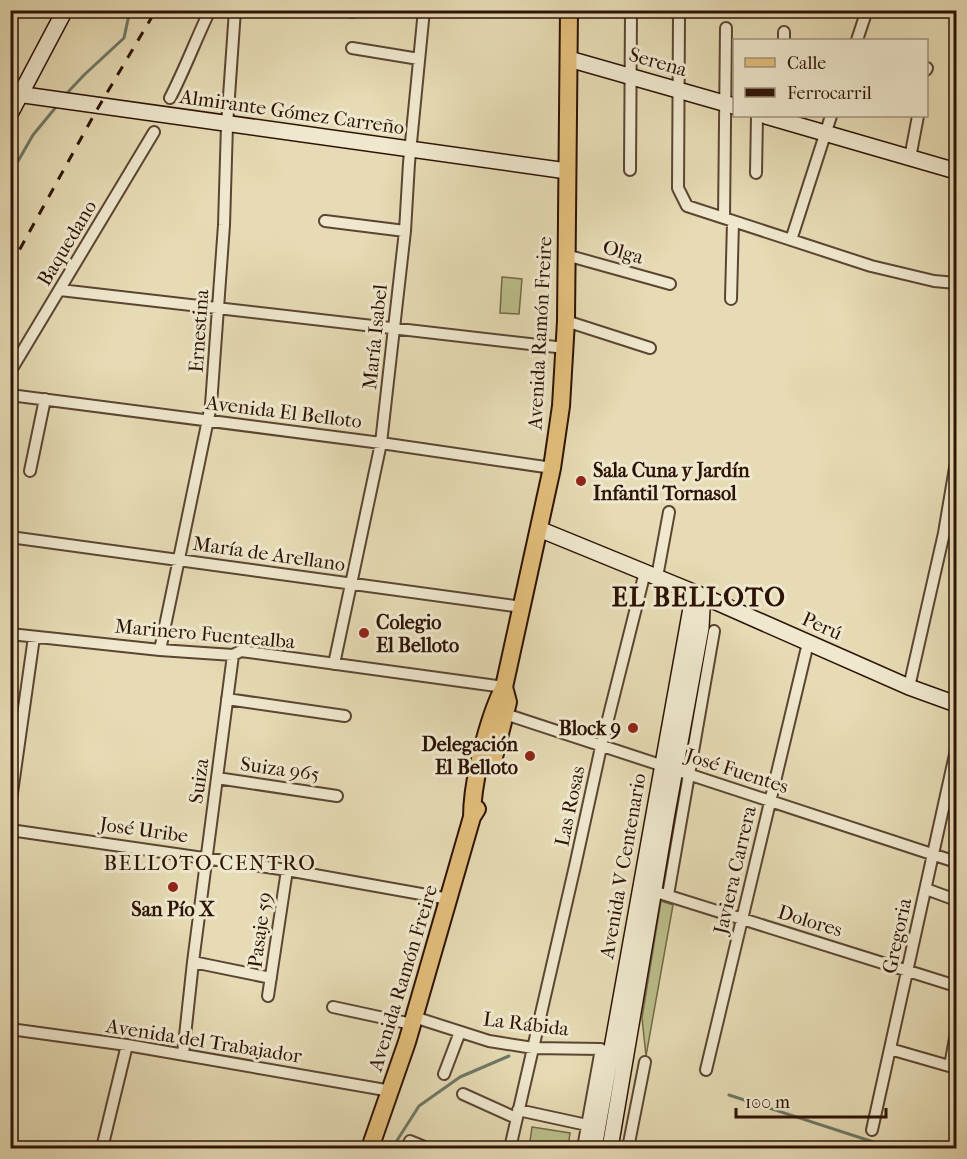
<svg xmlns="http://www.w3.org/2000/svg" width="967" height="1159" viewBox="0 0 967 1159" font-family="'IM FELL French Canon',serif">
<rect width="100%" height="100%" fill="#e6dbb4"/>
<filter id="stains"><feTurbulence type="fractalNoise" baseFrequency=".00333" numOctaves="4"/><feColorMatrix values="0 0 0 0 .2 0 0 0 0 .09 0 0 0 0 .02 0 0 0 .5 -.17"/></filter>
<radialGradient id="worn" r=".72"><stop offset=".6" stop-color="#630" stop-opacity="0"/><stop offset="1" stop-color="#630" stop-opacity=".3"/></radialGradient>
<!-- green -->
<path fill="#babe8a" stroke="#746848" stroke-width="1.5" d="M502,277l20,2 -3,35 -19,-1z
M661,901l12,4 -27,151 -4,-38z
M532,1127l38,6 -2,15h-39z"/>
<g fill="none" stroke-linecap="round" stroke-linejoin="round">
<!-- stream -->
<path stroke="#6d7867" stroke-width="3" d="M68,92l16,-17 40,-37 6,-28
M10,175l23,-40 23,-28
M729,1095l163,53
M394,1148l2,-6 23,-36 41,-29 49,-21"/>
<defs>
<path id="street" d="M352,12v-2
M679,15l-1,173 9,18 184,60 63,15 22,2
M784,40v-8
M857,40l10,-30
M352,48l67,11
M926,70l1,-2
M170,98c15,-29 26,-59 40,-88
M910,158l8,-42
M630,170l1,-157
M756,173l1,-57
M724,218l2,-190
M325,221l80,10
M791,240l40,-124
M566,255l104,29
M60,290l505,58
M731,299l2,-77
M566,321l84,27
M10,372l144,-240
M10,395l371,48 171,25
M30,471l15,-72
M10,537l512,70
M657,577l12,-65
M10,634l150,16 73,5 8,-4 263,36
M160,650l51,-245 13,-180 3,-100 8,-115
M334,664l47,-221 24,-212 4,-68 15,-153
M909,687l35,-154 12,-71
M227,699l118,17
M505,714l451,148
M217,778l120,18
M10,807l24,-170
M10,830l277,40 162,29
M926,889l30,11
M653,891l303,95
M668,895l46,-264
M193,962l78,16
M268,996l19,-126
M333,1007l79,17
M414,1017l75,24 44,7 68,1 -18,99
M10,1029l117,16 264,46
M890,1049l66,19
M183,1054l10,-92 40,-307
M950,1066l6,-33
M706,1070l102,-427
M444,1074l16,-42
M463,1094l53,24
M518,1110l69,15
M872,1130l84,-380
M102,1148l25,-103
M407,1148l3,-7 17,7
M510,1148l65,-282 26,-119 44,-175
M628,1148l17,-86"/>
<path id="secondary" d="M569,59l165,47
M10,93l557,78
M10,114l55,-104
M766,116l190,55
M539,529l159,65 211,93 47,17
M594,1148l94,-523 3,-17 -1,-17
M610,1148l57,-335 34,-185 1,-19 -4,-15"/>
<path id="primary" d="M492,765l16,-63 -4,-15
M472,817c0,-35 16,-99 32,-130l48,-219 9,-62 5,-85 3,-311
M370,1148l37,-106 65,-225 5,-8"/>
</defs>
<!-- street casing -->
<use href="#street" stroke="#5b4532" stroke-width="14"/>
<!-- secondary casing -->
<use href="#secondary" stroke="#2d1306" stroke-width="18"/>
<!-- primary casing -->
<use href="#primary" stroke="#2d1306" stroke-width="20"/>
<!-- street -->
<use href="#street" stroke="#efe8ce" stroke-width="10"/>
<!-- secondary -->
<use href="#secondary" stroke="#efe8ce" stroke-width="15"/>
<!-- primary -->
<use href="#primary" stroke="#e3be7a" stroke-width="16"/>
<!-- rail -->
<path stroke="#2d1306" stroke-width="3" stroke-dasharray="10 10" stroke-linecap="butt" d="M10,267l85,-154 61,-103"/>
</g>
<!-- markers -->
<g fill="#8f2418" stroke="#efe8ce" stroke-width="2">
<circle cx="581" cy="481" r="6"/>
<circle cx="364" cy="633" r="6"/>
<circle cx="633" cy="728" r="6"/>
<circle cx="530" cy="756" r="6"/>
<circle cx="173" cy="887" r="6"/>
</g>
<g text-anchor="middle" dominant-baseline="central" stroke-width="6" stroke-linejoin="round" paint-order="stroke">
<!-- street labels -->
<g font-size="20" fill="#2d1306" stroke="#efe8ce">
<text transform="translate(658 62) rotate(16)">Serena</text>
<text transform="translate(292 112) rotate(8)">Almirante Gómez Carreño</text>
<text transform="translate(67 243) rotate(-59)">Baquedano</text>
<text transform="translate(623 252) rotate(16)">Olga</text>
<text transform="translate(199 331) rotate(-86)">Ernestina</text>
<text transform="translate(540 333) rotate(-87)">Avenida Ramón Freire</text>
<text transform="translate(375 337) rotate(-84)">María Isabel</text>
<text transform="translate(284 412) rotate(7)">Avenida El Belloto</text>
<text transform="translate(269 554) rotate(8)">María de Arellano</text>
<text transform="translate(822 626) rotate(24)">Perú</text>
<text transform="translate(205 634) rotate(5)">Marinero Fuentealba</text>
<text transform="translate(280 769) rotate(8)">Suiza 965</text>
<text transform="translate(737 771) rotate(18)">José Fuentes</text>
<text transform="translate(199 781) rotate(-82)">Suiza</text>
<text transform="translate(570 806) rotate(-78)">Las Rosas</text>
<text transform="translate(144 830) rotate(8)">José Uribe</text>
<text transform="translate(623 866) rotate(-80)">Avenida V Centenario</text>
<text transform="translate(735 870) rotate(-77)">Javiera Carrera</text>
<text transform="translate(810 921) rotate(17)">Dolores</text>
<text transform="translate(260 930) rotate(-82)">Pasaje 59</text>
<text transform="translate(897 936) rotate(-78)">Gregoria</text>
<text transform="translate(403 978) rotate(-73)">Avenida Ramón Freire</text>
<text transform="translate(526 1024) rotate(7)">La Rábida</text>
<text transform="translate(204 1041) rotate(9)">Avenida del Trabajador</text>
</g>
<!-- poi labels -->
<g font-size="20" font-weight="bold" fill="#2d1306" stroke="#efe8ce" text-anchor="start">
<text x="593" y="470">Sala Cuna y Jardín<tspan x="593" dy="23">Infantil Tornasol</tspan></text>
<text x="376" y="622">Colegio<tspan x="376" dy="23">El Belloto</tspan></text>
<text x="621" y="728" text-anchor="end">Block 9</text>
<text x="518" y="744" text-anchor="end">Delegación<tspan x="518" dy="23">El Belloto</tspan></text>
<text x="173" y="909" text-anchor="middle">San Pío X</text>
</g>
<!-- neighbourhood labels -->
<g font-size="21" letter-spacing="1.5" fill="#2d1306" stroke="#efe8ce">
<text x="210" y="863">BELLOTO CENTRO</text>
</g>
<!-- district labels -->
<g font-size="26" font-weight="bold" letter-spacing="1.5" fill="#2d1306" stroke="#efe8ce">
<text x="699" y="597">EL BELLOTO</text>
</g>
</g>
<!-- margin -->
<rect width="967" height="1159" fill="none" stroke="#e6dbb4" stroke-width="36"/>
<rect x="12" y="12" width="943" height="1135" fill="none" stroke="#2d1306" stroke-width="3"/>
<rect x="18" y="18" width="931" height="1123" fill="none" stroke="#2d1306" stroke-width="1.5"/>
<!-- legend -->
<rect x="733" y="39" width="195" height="78" fill="#efe8ce" stroke="#a1937e" stroke-width="1.5"/>
<rect x="745" y="58" width="30" height="9" fill="#e3be7a" stroke="#a1937e" stroke-width="1.5"/>
<text x="787" y="69" font-size="18" fill="#2d1306">Calle</text>
<rect x="745" y="88" width="30" height="9" fill="#2d1306" stroke="#a1937e" stroke-width="1.5"/>
<text x="787" y="99" font-size="18" fill="#2d1306">Ferrocarril</text>
<!-- scale -->
<path d="M736 1108v9h150v-9" fill="none" stroke="#2d1306" stroke-width="3"/>
<text x="745" y="1108" font-size="18" fill="#2d1306" stroke="#efe8ce" stroke-width="4.5" paint-order="stroke">100 m</text>
<rect width="100%" height="100%" filter="url(#stains)"/>
<rect width="100%" height="100%" fill="url(#worn)"/>
</svg>
